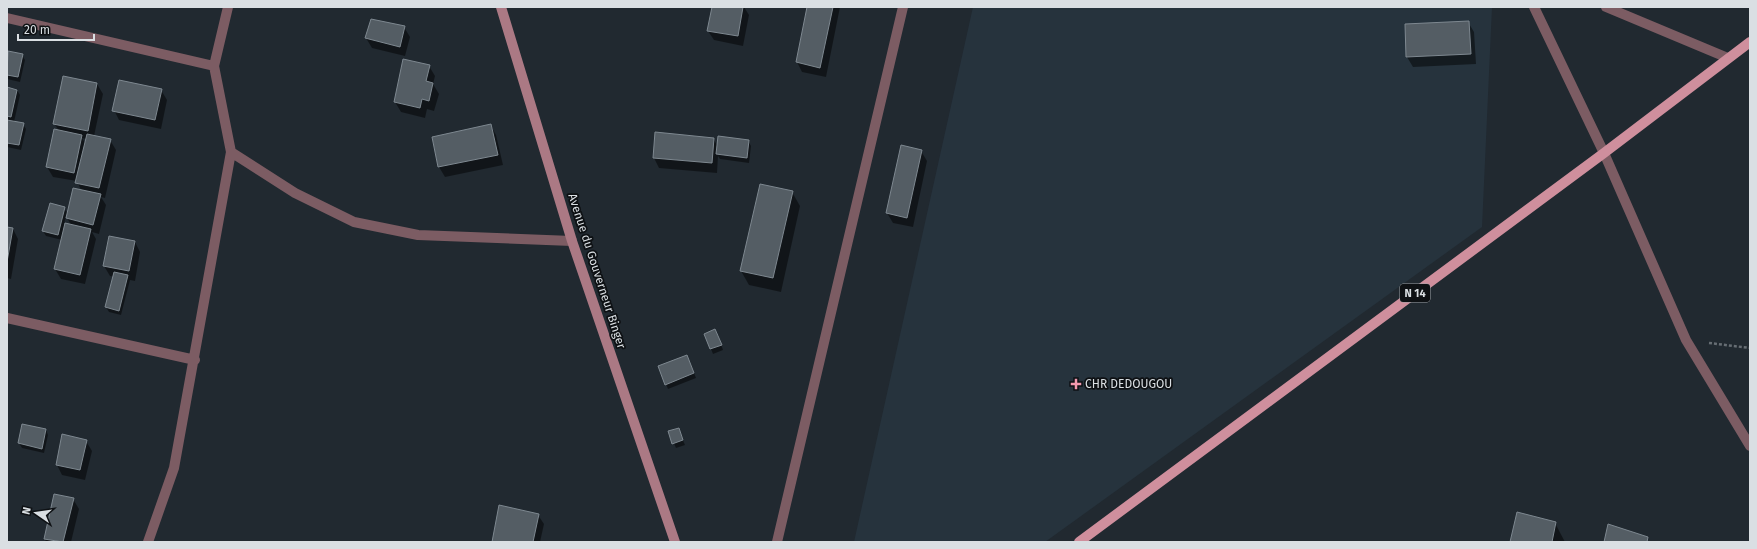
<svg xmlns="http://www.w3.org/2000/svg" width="1757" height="549" viewBox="0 0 1757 549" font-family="'Fira Sans',sans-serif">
<rect width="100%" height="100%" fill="#212930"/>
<!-- built -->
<path fill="#26333d" d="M973,7h519l-10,220 -437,315h-191z"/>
<!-- shadow -->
<path fill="#0007" fill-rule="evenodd" d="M713,7h31l5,8 -6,31 -29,-6 -6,-9z
M808,7h32l-14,70 -24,-5 -5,-10z
M1468,22l6,10 2,32 -63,3 -6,-10 -1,-32z
M404,27l6,10 -5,19 -33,-8 -6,-10z
M8,52l14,3 3,5 -5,22 -13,-3z
M429,66l6,10 -2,8 6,10 -5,17 -7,-2 -2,9 -24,-6 -6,-10z
M97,84l6,10 -9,42 16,4 6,10 -11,48 -4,-1 5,8 -7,29 -7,-2 4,7 -11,45 -24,-5 -6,-10 7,-29 -16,-4 -3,-5 21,-23 4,6 13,-24 -4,-9 -24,-4 -6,-10 12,-36 -5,-8zM82,138l4,1 -1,4zM66,216l5,9 -7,-1z
M7,88l10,2 3,5 -6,27 9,2 3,5 -5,21 -14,-3z
M161,90l6,10 -6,29 -42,-9 -5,-10z
M491,126l5,9 7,30 -58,12 -6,-10 -6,-29z
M656,133l57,5 5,9 30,-6 3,5 -2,17 -29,-4 -2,-3 -1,17 -58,-5 -5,-10z
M921,151l6,10 -14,66 -20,-4 -6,-10z
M792,192l8,14 -19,86 -32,-7 -8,-14z
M7,228l6,1 5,10 -7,40 -4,-1z
M110,237l25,5 5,10 -5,29 -5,-1 -9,35 -12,-3 -3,-5 8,-30 -4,-1 -6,-10z
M705,334l13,1 5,15 -10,4z
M687,356l9,22 -28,11 -2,-5z
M678,429l7,16 -9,3 -7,-16z
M46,430l2,5 -4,18 -22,-5 -3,-5z
M86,441l6,10 -7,29 -23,-5 -5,-10z
M73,499l6,10 -8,33h-25l-1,-3z
M538,515l6,9 -4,18h-47z
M1555,523l10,19h-54z"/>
<!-- building -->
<path fill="#545d64" stroke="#7e8890" d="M712,7h31l-5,29 -31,-5z
M807,7h26l-13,61 -24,-6z
M371,19l34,7 -5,21 -35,-9z
M1469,21l2,33 -65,3 -1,-33z
M8,51l15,3 -5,23 -11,-2z
M403,59l27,6 -4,16 7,2 -4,18 -7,-2 -2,9 -26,-6z
M63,76l34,7 -9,48 -35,-7z
M119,80l43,9 -7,31 -43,-9z
M7,87l10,3 -6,27 -4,-1z
M7,120l17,3 -5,22 -12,-2z
M491,124l7,31 -60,12 -6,-30z
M54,129l28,6 -8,38 -28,-6z
M655,132l59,6 -2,25 -59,-5z
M87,134l24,5 -12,49 -24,-5z
M718,136l31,4 -2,18 -31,-4z
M901,145l21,5 -15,68 -21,-5z
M760,184l33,7 -20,87 -33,-7z
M73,188l28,6 -8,31 -27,-7z
M50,203l15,4 -7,28 -16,-4z
M65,223l26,6 -11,46 -26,-6z
M7,227l6,1 -6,34z
M109,236l26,5 -6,30 -26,-5z
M114,272l14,3 -9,36 -14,-4z
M715,329l7,16 -12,4 -6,-15z
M687,355l7,18 -29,12 -7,-19z
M22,424l24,5 -4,20 -24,-6z
M679,428l4,12 -11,4 -4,-13z
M62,434l25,6 -7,30 -24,-5z
M54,494l20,4 -11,44 -19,-3z
M499,505l40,9 -6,28h-41z
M1517,512l39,10 -4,20h-42z
M1608,524l40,13 -1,5h-43z"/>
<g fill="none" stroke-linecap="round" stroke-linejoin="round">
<!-- path -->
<path stroke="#666d73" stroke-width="2.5" stroke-dasharray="3 2" stroke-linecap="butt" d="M1709,343l41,5"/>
<!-- minor -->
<path stroke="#7c5c63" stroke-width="10" d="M1534,7l70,146 82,187 64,106
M1606,7l122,51
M7,18l207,48
M231,152l64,41 59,29 64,13 154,6
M7,318l188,42
M148,542l26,-74 57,-316 -17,-86 14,-59"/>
<!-- tertiary -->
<path stroke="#7c5c63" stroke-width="10" d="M777,542l126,-535"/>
<!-- secondary -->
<path stroke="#ab7984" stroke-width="10" d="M501,7l71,234 103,301"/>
<!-- primary -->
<path stroke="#cf8f9d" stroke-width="10" d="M1079,542l525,-389 146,-111"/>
</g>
<!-- markers -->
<path fill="#f29aaf" stroke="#0e1114" stroke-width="1.5" d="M1074 378h4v4h4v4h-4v4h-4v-4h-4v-4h4z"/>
<g text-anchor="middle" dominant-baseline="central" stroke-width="3.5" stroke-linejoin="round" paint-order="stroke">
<!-- shield labels -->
<rect fill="#0e1114" stroke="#9da1a5" stroke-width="1" x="1400" y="284" width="30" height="18" rx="3"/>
<g font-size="11" font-weight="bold" fill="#dadfe3">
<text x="1415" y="293">N 14</text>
</g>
<!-- street labels -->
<g font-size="12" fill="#dadfe3" stroke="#0e1114">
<text transform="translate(597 271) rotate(72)">Avenue du Gouverneur Binger</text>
</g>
<!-- poi labels -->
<g font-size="12" fill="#dadfe3" stroke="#0e1114" text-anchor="start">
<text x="1085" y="384">CHR DEDOUGOU</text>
</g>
</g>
<!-- border -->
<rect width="1757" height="549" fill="none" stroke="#dadfe3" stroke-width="16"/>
<!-- north arrow -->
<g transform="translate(36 513) rotate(283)" stroke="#0e1114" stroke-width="3" paint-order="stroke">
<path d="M0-3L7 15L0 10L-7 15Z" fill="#dadfe3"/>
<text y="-6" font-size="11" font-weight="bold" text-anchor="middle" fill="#dadfe3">N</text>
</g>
<!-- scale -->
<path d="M18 34v6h76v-6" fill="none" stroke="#dadfe3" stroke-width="2"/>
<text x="24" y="34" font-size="12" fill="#dadfe3" stroke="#0e1114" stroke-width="3" paint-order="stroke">20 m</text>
</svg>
